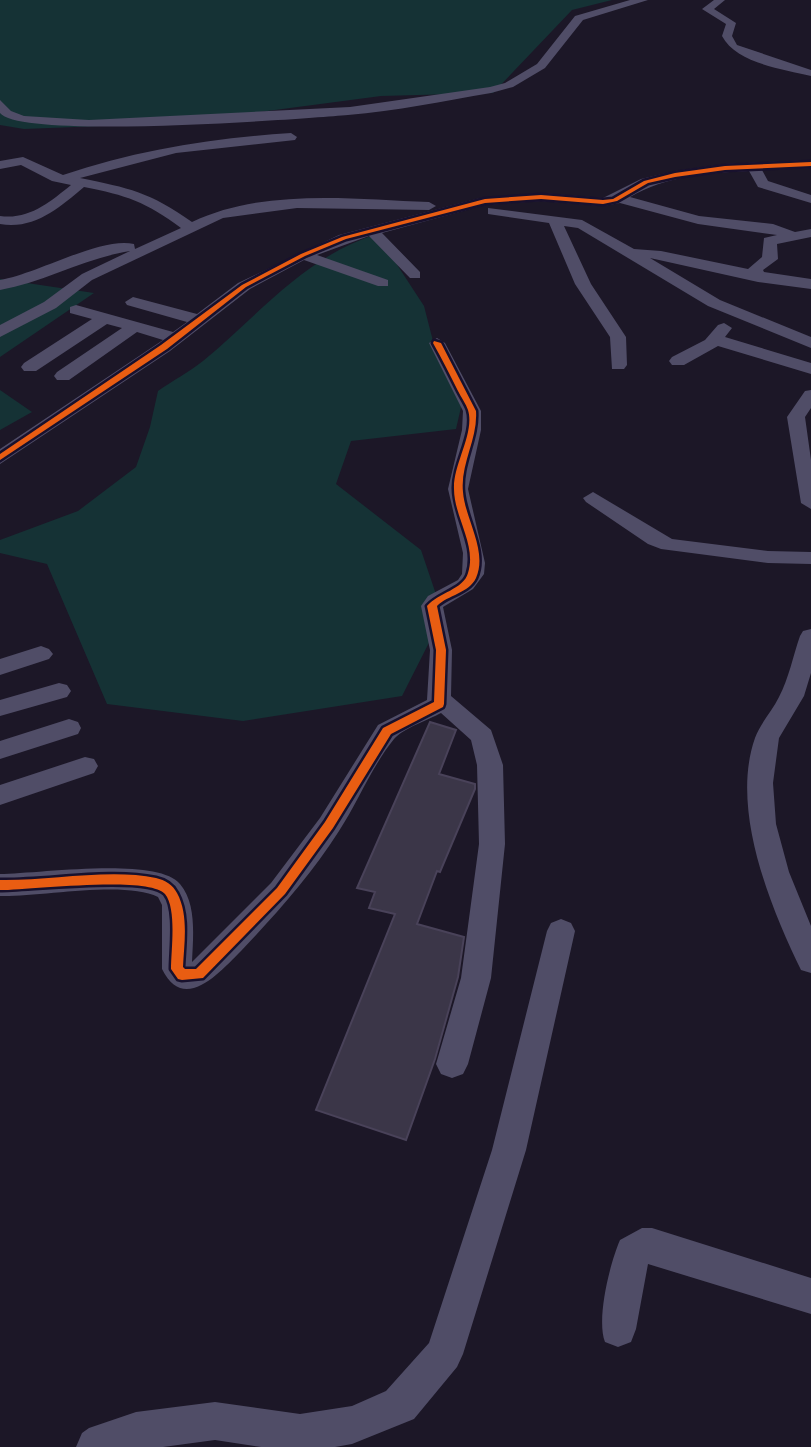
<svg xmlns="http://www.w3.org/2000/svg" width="811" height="1447" viewBox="0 0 811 1447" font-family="Mulish,sans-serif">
<rect width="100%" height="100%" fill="#1c1727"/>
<!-- green -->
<path fill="#153235" d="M0,0h612l-40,10 -79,83 -112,3 -205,27 -152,6 -24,-4z
M377,234l47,72 10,39 28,58 -6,26 -105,12 -15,43 85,66 22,65 -41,81 -159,25 -136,-17 -60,-140 -47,-11v-13l78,-29 58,-44 14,-40 8,-36c14,-10 31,-19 45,-30 57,-47 101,-104 174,-127z
M0,279l94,14 -94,64z
M0,390l32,22 -32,18z"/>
<!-- building -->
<path fill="#3b3648" stroke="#494259" stroke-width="2" d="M430,722l26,8 -17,44 36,10v5l-35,83 -3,-1 -20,53 47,13 -6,40 -23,82 -29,81 -90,-30 79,-196 -26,-6 6,-16 -18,-4z"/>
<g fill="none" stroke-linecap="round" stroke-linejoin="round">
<!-- street -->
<path fill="#504d67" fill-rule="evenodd" d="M630,0h18l-65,20 -38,48 -32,19 -22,6c-47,8 -95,18 -143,22 -47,4 -327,25 -348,-2v-13l11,11 13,5 65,4 261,-13 140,-20 15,-4 32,-19 38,-48z
M714,0h11l-11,9 22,14 -4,13 5,9 74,25v6c-29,-7 -75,-13 -89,-40l4,-12 -24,-15z
M291,133l6,4 -2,3 -119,13 -96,25c49,10 70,14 112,44 72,-34 159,-23 237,-20l7,4 -7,4 -132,-2 -74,10 -131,62 -36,28 -56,29v-12l44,-23 38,-28 48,-23c-45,7 -85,31 -130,39v-10c37,-6 102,-44 134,-36l1,5 46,-21c-35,-26 -55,-33 -97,-41 -25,21 -50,43 -84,37v-8c29,4 50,-14 71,-31l-19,-4 -31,-16 -21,4v-8l23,-4 40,18c74,-25 150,-37 228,-42z
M811,160v8l-49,2 6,11 43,14v8l-53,-16 -9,-16c-41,2 -83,5 -119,26l69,19 74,8 22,8 16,-3v8l-34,7 1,15 -15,11 1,2 47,7v10l-53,-7 -108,-24 70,42 91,37v11l-103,-42 -130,-78 -14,-2 27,58 35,53 1,28 -3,4h-12l-2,-32 -35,-53 -26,-61 -61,-9v-6l94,12 52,29 27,2 87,18 14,-12 2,-19 13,-3 -79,-11 -78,-21 -17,3 -62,-5 -56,4 -103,28 38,39v6h-10l-41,-42 -52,19 71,25v6h-10l-74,-26 -54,29 -80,62 -170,113v-15l163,-109 -26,-8 -68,48h-12l-3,-4 3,-4 65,-44 -15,-4 -71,47h-12l-3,-4 3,-4 68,-44 -22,-6v-6l6,-2 97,27 14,-10 -60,-17 -2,-3 8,-5 64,17 41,-31 101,-48 141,-37 61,-5 62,5 38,-19 34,-8 50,-7z
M724,323l8,5 -7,9 86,26v11l-93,-28 -34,19h-12l-3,-4 3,-4 33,-17 13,-15z
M437,338l8,5 36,68v19l-13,59 17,74 -1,11 -11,15 -30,18 9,43 -1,46 40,34 12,35 2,79 -14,134 -23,86 -5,10 -11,4 -11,-4 -5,-10 25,-86 18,-134 -2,-79 -6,-25 -30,-27c-13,7 -37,15 -47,26 -22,27 -36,63 -55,92 -28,44 -62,82 -98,120 -21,21 -57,63 -79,18v-64l-4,-8c-33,-17 -118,0 -158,-1v-22c37,0 157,-18 180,10 17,20 13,53 12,78l79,-79 49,-65 58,-93 49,-25 3,-50 -9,-44 7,-10 30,-16 4,-6 1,-21 -15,-64 14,-59 1,-19 -34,-68z
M811,390v18l-6,9 6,43v49l-10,-6 -14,-86 18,-26z
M593,492l79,47 96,12 43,1v12l-43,-1 -107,-14 -13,-5 -62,-42 -3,-4z
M811,629v44l-7,23 -25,42 -6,45 3,41 13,48 22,54v47l-10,-3c-31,-64 -71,-161 -46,-232 5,-14 17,-27 24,-41 10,-19 14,-41 21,-61l3,-5z
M41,646l8,3 4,5 -4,5 -49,16v-16z
M59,683l8,2 4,6 -4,6 -67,19v-16z
M69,719l9,3 3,6 -3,6 -78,25v-18z
M85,757l9,2 4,7 -4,7 -94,32v-20z
M561,919l10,4 4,8 -49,219 -63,204 -6,13 -43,52 -62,25 -17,3h-74l-46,-7 -52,7h-87l6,-14 7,-5 47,-16 79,-10 85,12 52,-8 34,-15 43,-48 63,-193 55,-219 4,-8z
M642,1228h10l159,50v36l-163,-50 -12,65 -5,13 -13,5 -13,-5c-9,-23 5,-79 15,-102z"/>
<defs>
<path id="cycleway" d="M811,162v4l-86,4 -50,7 -27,6 -31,18 -14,3 -62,-5 -56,4 -139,36 -41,17 -59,31 -79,62 -167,111v-6l161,-109 81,-60 59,-31 41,-17 143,-38 56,-4 62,5 10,-1 31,-18 31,-8 50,-7z
M434,341l7,2 35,68c2,28 -16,53 -13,81 2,27 25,59 13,86 -7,15 -28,17 -39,28l9,44 -2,54 -1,3 -52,27 -58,94 -48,66 -82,84 -21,2 -4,-1 -7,-10c0,-19 6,-60 -6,-75 -16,-19 -136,-4 -165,-4v-10c48,1 110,-12 156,-2 9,2 17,7 21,15 12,22 7,51 6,74l2,2h11l81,-81 48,-66 58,-94 51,-26 2,-52 -9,-44c11,-13 37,-17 41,-33 9,-28 -14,-56 -14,-84 -1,-25 21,-56 14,-79 -2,-6 -7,-13 -10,-19 -8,-16 -16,-32 -25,-48z"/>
</defs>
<!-- cycleway casing -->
<use href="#cycleway" stroke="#18112d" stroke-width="5"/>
<!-- cycleway -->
<use href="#cycleway" fill="#e95d12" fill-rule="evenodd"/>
</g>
</svg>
